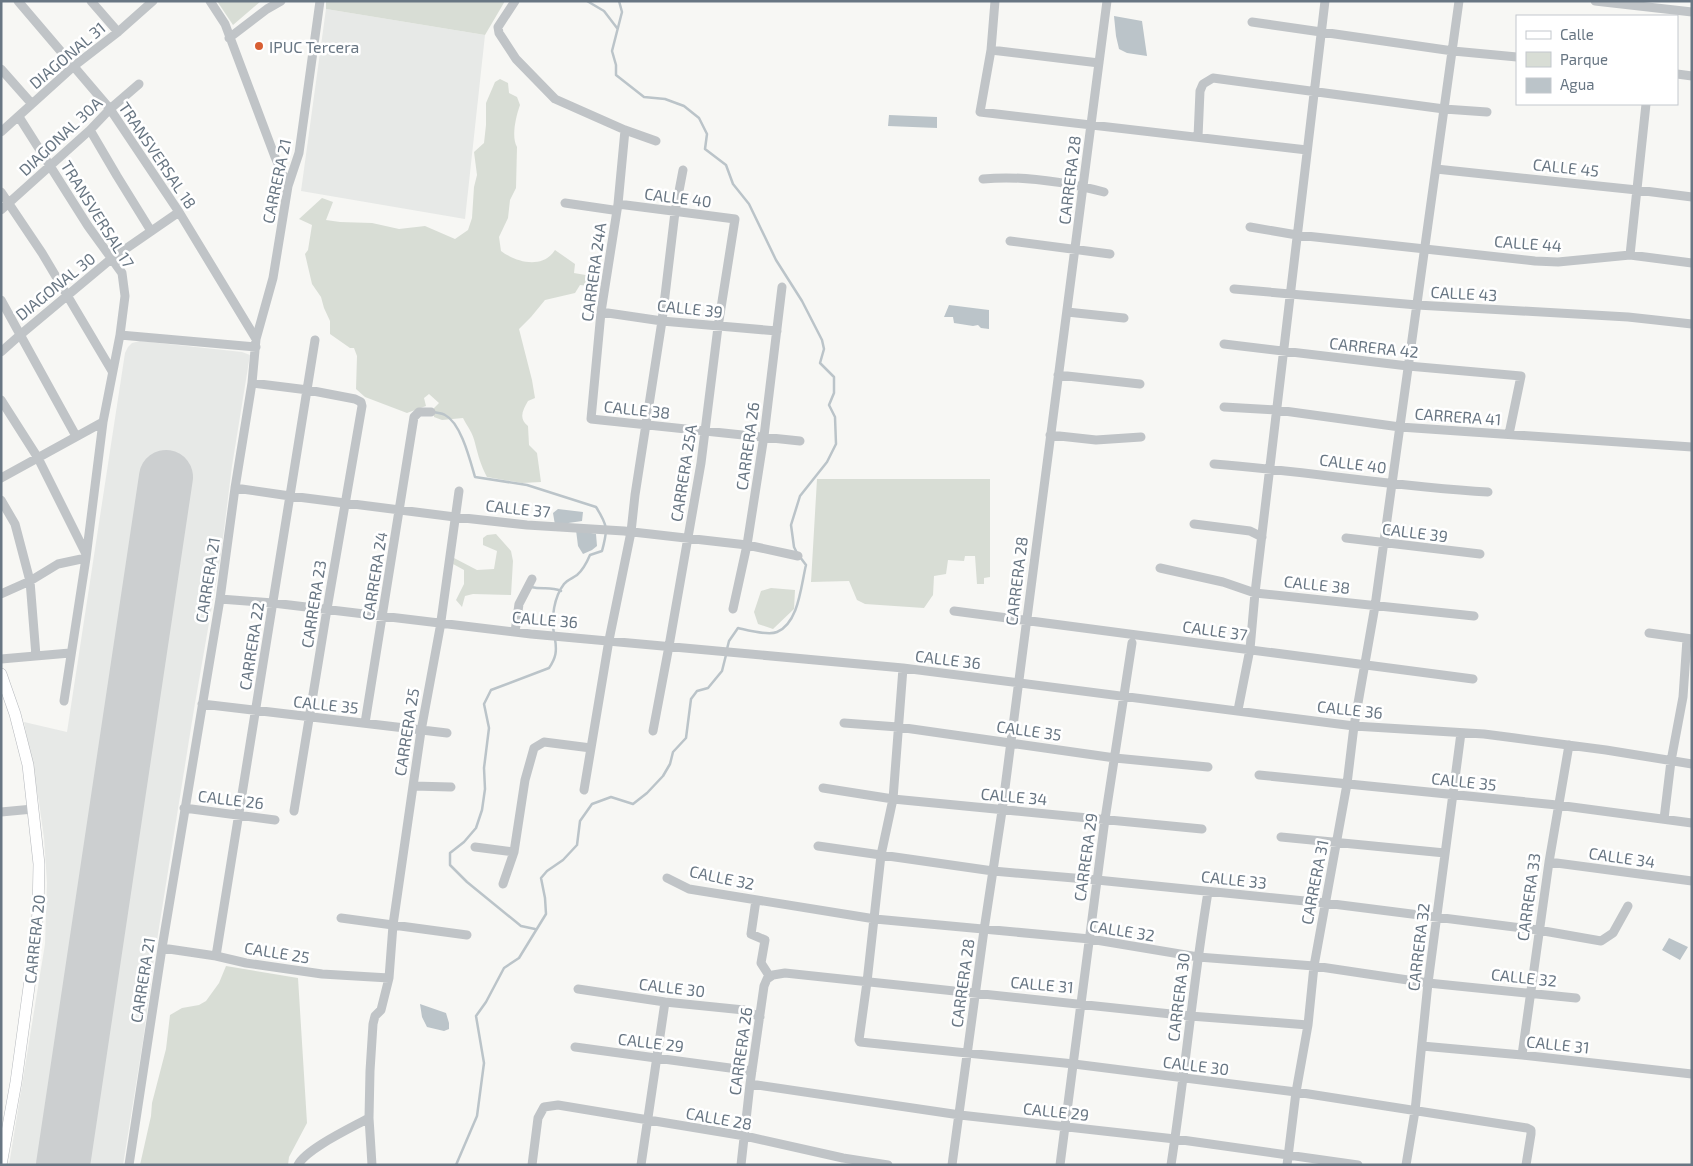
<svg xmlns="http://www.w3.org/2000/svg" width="1693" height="1166" viewBox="0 0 1693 1166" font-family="'Exo 2',sans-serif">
<rect width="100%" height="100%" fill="#f7f7f4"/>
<!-- built -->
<path fill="#e7e9e7" d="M326,9l159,26 -20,184 -164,-28z
M140,341l102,11 8,3 -18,111 -11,88 -27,155 -40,250 -11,82 -20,124h-114l36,-221 2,-61 -3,-45 -5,-36 -15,-80 43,10 58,-379 3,-6 4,-4z"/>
<!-- green -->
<path fill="#d8ddd5" d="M217,1h44l-28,24z
M326,1h179l-20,34 -159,-26z
M500,79l8,4 1,10 8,4 3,8c-4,11 -9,32 -3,42l-1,41 -6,12 -2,18 -9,19 2,14c16,12 42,18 54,-1l20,14 -1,9 23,4 1,10 -18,-2 -5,8 -30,7 -14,17 -12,12 13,51 3,18 -7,3c-5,9 -10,17 0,25l1,19 8,8 4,29 -19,1 -35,-6c-6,-11 -9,-22 -12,-34 -2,-10 -8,-17 -12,-25l-21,2 -8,-3v-9l5,-5 -10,-9 -5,4 2,8 -19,7 -42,-16 -9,-8 1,-33 -3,-8h-4l-20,-14v-13l-6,-13 -3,-11 -9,-13 -7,-30 3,-4 4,-25 -13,-6 23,-21 11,4 -7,18 14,2 32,1 27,6 26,-3 30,13 13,-9 4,-12 2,-31 3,-12 -3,-23 10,-9 2,-18v-22l9,-21z
M817,479h173v98l-6,1v6h-7l-2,-28h-10l-1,5 -16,-1 -2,14 -12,2 -1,19 -9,13 -59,-4 -8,-4 -8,-19 -38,1z
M496,534l15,17 2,10 -2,34 -38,-1 -8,2 -3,11 -6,-7 8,-16v-14l-11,-6 1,-6 23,12 17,-1 3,-18 -14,-6v-7l4,-3z
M771,588l24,2 -1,19 -21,20 -15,-5 -4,-12 7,-21z
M226,966l72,12 9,145 -18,34 -1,8h-148l11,-49 1,-13 14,-54 4,-34 12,-7 17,-3 7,-4 13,-18z"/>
<!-- water -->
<path fill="#bbc4c9" d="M1114,16l28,5 5,35 -20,-3 -8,-4 -3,-13z
M889,115l48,2v11l-49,-2z
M949,305l40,5v19l-8,-1 -3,-3 -5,1 -19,-3 -1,-6h-9z
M558,509l25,3 -1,9 -27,4 -2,-12z
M576,530l20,4 1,12 -5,4 -9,4 -5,-8z
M1669,938l19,9 -8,13 -18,-10z
M420,1004l26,9 3,10v6l-5,2 -17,-4 -5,-10z"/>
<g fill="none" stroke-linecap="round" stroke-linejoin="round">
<!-- stream -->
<path stroke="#bbc4c9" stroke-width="2.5" d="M587,1l17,10 13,17
M619,1l3,11 -10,39 4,14v10l28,22 21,2 19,7 15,12 8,16 -2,15 21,16 7,19 16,20 27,56 26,41 20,39 2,9 -4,14 14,14v16l-5,12 6,12 1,27 -9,18 -27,34 -9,29 3,22 3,6
M433,412c4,1 9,1 12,3 16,8 25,45 30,62l52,8 69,22c12,19 12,22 6,44l-12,4c-3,7 -7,15 -13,20 -4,3 -10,5 -13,9 -10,13 -13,34 -10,50
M531,587c12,3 19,-1 30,4
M727,649l2,-8 9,-13c9,2 30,8 39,4 22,-9 24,-47 29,-67l-6,-8
M535,929l-14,-3 -54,-44 -17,-17v-12l14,-11 12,-14 6,-18 3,-21 -1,-21 5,-40 -5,-24 7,-14 58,-22c7,-10 8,-17 6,-29
M456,1165l21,-49 7,-53 -8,-47 10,-14 18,-34 15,-10 27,-44 -1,-16 -4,-20 6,-7 16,-11 14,-15 3,-24 12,-17 19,-7 22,7 14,-11 16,-17 7,-12 3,-12 13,-14 5,-39 6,-8 11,-3 14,-17 4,-16"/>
<!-- runway -->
<path stroke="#cccfd0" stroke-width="54" d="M63,1165l103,-688"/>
<defs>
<path id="major" d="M1,674l14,40 13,51 11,99 -1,49 -6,52 -16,117 -15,83"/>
</defs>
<!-- major casing -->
<use href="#major" stroke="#b6b9bd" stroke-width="12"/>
<!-- minor -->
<path stroke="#c0c4c7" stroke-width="9" d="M18,1l92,108 69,103 77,127
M91,1l27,31
M210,1l15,23 50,133 13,29
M515,1l-17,26 1,6 17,26 39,40 70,31 31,11
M995,1l-4,49 -11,62 327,38
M1595,1l97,11
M1252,22l201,29 64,6
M229,38l38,-29 14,-8
M991,50l108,13
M1,69l31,35
M1677,74l15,2
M19,117l69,109 34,47 3,23 -5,39 -17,87 -17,136 -22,143
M90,130l27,46 34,55
M625,130l-7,74 -17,108 -10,107 209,22
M1,132l73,-66 44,-34 35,-31
M1198,137l2,-46 3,-7 10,-6 231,31 43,3
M1436,169l201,21 55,7
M983,179c40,-4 82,3 121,13
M1,192l41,61 70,118
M565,203l48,7 4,-1
M618,204l117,15 -17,108 -17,136 -32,183 -16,85
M1,210l89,-80 20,-21 29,-25
M1250,227l47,8 238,26 23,1 72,-7 62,8
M1010,241l100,13
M1630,255l16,-151
M1234,289l183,16 211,12 64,7
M1,300l75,136
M601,312l61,9 115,10
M1067,312l57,6
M120,335l136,12
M1224,344l184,22 113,10 -12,58
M1,352l19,-17 91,-76 68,-47
M1058,375l82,9
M252,383l56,7 47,9 6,3 1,4 -35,203 -33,202
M1,400l37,58 48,96
M1224,407l53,3 123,17 292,20
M1050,435l46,5 45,-3
M1214,464c92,7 183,23 274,28
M1,478l102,-56
M235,488l55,8 165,21 72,8 97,6 123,14 51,11
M1,500l14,24 15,57 6,75
M1194,524l56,7 12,6
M1346,538l134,16
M1160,568l63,14 32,11 219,23
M1,594l29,-13 28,-17 28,-6
M220,599l53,4 258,31 372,34 451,58 130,8 31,4 91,12 86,14
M733,609l14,-64 17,-109 18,-149
M954,611l519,68
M515,632l4,-28 13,-25
M1649,633l43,6
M1,659l69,-6
M903,668l-10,131 -12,56 -14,127 -8,58 1,2 214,22 222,28 231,36 4,2v4l-5,31
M202,704l245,29
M1238,710l12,-61 5,-56 70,-592
M365,723l49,-306 5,-5h12
M844,723l54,4 217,31 93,9
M1259,775l298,30 135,18
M413,786l38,1
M823,788l70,11 309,30
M584,790l25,-150 22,-108 4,-37 27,-174 13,-109 8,-42
M184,808l91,12
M1,812l32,-3
M1664,819l7,-58 12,-64 4,-58
M1281,837l164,16
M818,846l175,25 104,9 228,23 213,27 63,11 12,-8 15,-27
M475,847l39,5
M1549,862l143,19
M667,878l22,11 186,30 215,20 108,18 116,9 114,17 148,15
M503,884l11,-32 11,-72 9,-32 10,-6 47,6
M756,900l-5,34 14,6 -4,23 9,14
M341,918l126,17
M162,948l54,8 30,7 76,11 67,4
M216,956l99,-616
M578,989l87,13 79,8 16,7
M1422,1046l100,9 170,19
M575,1047l177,24
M1522,1055l27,-193 20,-117
M750,1084l210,31 215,24 183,26
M129,1165l33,-217 58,-349 15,-111 17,-105 4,-44 17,-61 15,-92 11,-33 21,-152
M298,1165c8,-16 53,-37 71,-47
M372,1165l-3,-47 1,-47 3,-47 2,-8 6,-6 8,-32 4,-53 20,-139 8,-55 19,-103 19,-137
M532,1165l6,-47 6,-11 14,-2 187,31 98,22 45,7
M641,1165l24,-163
M741,1165l9,-81 14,-98 3,-7 6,-4 12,-2 405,43 118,9
M952,1165l32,-235 18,-119 105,-810
M1060,1165l45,-346 27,-176
M1171,1165c14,-91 22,-182 37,-273
M1287,1165l9,-73 12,-67 6,-59 33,-182 7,-58 21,-120 84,-605
M1406,1165l9,-54 13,-128 33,-250"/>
<!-- major -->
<use href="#major" stroke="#fff" stroke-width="11"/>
</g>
<!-- markers -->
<circle fill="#d85f33" stroke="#fff" stroke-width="2" cx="259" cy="46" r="5"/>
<g text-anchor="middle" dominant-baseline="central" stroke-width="5" stroke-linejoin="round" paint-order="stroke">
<!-- poi labels -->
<g font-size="16" fill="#687683" stroke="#fff" text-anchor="start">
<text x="269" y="46">IPUC Tercera</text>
</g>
<!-- street labels -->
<g font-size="16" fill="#687683" stroke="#fff">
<text transform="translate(67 55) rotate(-40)">DIAGONAL 31</text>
<text transform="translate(60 136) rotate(-43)">DIAGONAL 30A</text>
<text transform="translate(158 155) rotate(56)">TRANSVERSAL 18</text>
<text transform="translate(1566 167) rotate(6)">CALLE 45</text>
<text transform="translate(1069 180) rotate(-83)">CARRERA 28</text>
<text transform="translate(276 181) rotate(-78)">CARRERA 21</text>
<text transform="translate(678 197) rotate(7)">CALLE 40</text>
<text transform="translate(98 214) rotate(58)">TRANSVERSAL 17</text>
<text transform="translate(1528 243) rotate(4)">CALLE 44</text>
<text transform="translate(593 272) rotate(-82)">CARRERA 24A</text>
<text transform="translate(55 286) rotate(-39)">DIAGONAL 30</text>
<text transform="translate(1464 293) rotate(3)">CALLE 43</text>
<text transform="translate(690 308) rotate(6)">CALLE 39</text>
<text transform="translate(1374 347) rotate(6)">CARRERA 42</text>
<text transform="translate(637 409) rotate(6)">CALLE 38</text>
<text transform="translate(1458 416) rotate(4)">CARRERA 41</text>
<text transform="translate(747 446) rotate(-82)">CARRERA 26</text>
<text transform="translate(1353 463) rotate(7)">CALLE 40</text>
<text transform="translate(683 473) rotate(-81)">CARRERA 25A</text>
<text transform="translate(518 508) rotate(6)">CALLE 37</text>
<text transform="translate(1415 532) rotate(7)">CALLE 39</text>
<text transform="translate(374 576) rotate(-81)">CARRERA 24</text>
<text transform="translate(207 580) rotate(-81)">CARRERA 21</text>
<text transform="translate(1016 581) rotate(-83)">CARRERA 28</text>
<text transform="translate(1317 584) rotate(6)">CALLE 38</text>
<text transform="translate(313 604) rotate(-81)">CARRERA 23</text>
<text transform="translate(545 619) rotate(5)">CALLE 36</text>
<text transform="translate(1215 630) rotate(8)">CALLE 37</text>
<text transform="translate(251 646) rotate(-81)">CARRERA 22</text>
<text transform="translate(948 659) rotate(7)">CALLE 36</text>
<text transform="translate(326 704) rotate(6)">CALLE 35</text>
<text transform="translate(1350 709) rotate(6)">CALLE 36</text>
<text transform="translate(1029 730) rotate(8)">CALLE 35</text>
<text transform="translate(406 732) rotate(-81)">CARRERA 25</text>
<text transform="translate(1464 781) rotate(6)">CALLE 35</text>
<text transform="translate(1014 796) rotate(5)">CALLE 34</text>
<text transform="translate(231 799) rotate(7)">CALLE 26</text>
<text transform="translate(1085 857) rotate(-82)">CARRERA 29</text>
<text transform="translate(1622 857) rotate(8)">CALLE 34</text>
<text transform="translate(722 877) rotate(12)">CALLE 32</text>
<text transform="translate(1234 879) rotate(6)">CALLE 33</text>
<text transform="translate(1314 882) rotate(-79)">CARRERA 31</text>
<text transform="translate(1528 897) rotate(-82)">CARRERA 33</text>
<text transform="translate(1122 930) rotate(9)">CALLE 32</text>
<text transform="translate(34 939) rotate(-84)">CARRERA 20</text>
<text transform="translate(1418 947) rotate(-83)">CARRERA 32</text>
<text transform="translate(277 952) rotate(9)">CALLE 25</text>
<text transform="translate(1524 977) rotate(6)">CALLE 32</text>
<text transform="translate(142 980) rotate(-81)">CARRERA 21</text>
<text transform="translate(962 983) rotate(-82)">CARRERA 28</text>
<text transform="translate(1042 984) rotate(5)">CALLE 31</text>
<text transform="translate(672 987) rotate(7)">CALLE 30</text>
<text transform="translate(1178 997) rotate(-83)">CARRERA 30</text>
<text transform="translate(651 1042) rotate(7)">CALLE 29</text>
<text transform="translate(1558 1044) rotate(6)">CALLE 31</text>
<text transform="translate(740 1051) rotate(-82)">CARRERA 26</text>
<text transform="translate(1196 1065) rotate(7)">CALLE 30</text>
<text transform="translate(1056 1111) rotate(6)">CALLE 29</text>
<text transform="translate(719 1118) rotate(10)">CALLE 28</text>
</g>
</g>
<!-- border -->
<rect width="1693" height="1166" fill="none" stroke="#687683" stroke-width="5"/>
<!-- legend -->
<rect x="1516" y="15" width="162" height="90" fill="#ffffff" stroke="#c3c8cd"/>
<rect x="1526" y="31" width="25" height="8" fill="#ffffff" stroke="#c3c8cd"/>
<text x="1560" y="40" font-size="15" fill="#687683">Calle</text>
<rect x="1526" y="52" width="25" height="15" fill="#d8ddd5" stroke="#c3c8cd"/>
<text x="1560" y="65" font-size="15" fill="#687683">Parque</text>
<rect x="1526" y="78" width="25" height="15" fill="#bbc4c9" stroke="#c3c8cd"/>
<text x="1560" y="90" font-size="15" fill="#687683">Agua</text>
</svg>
